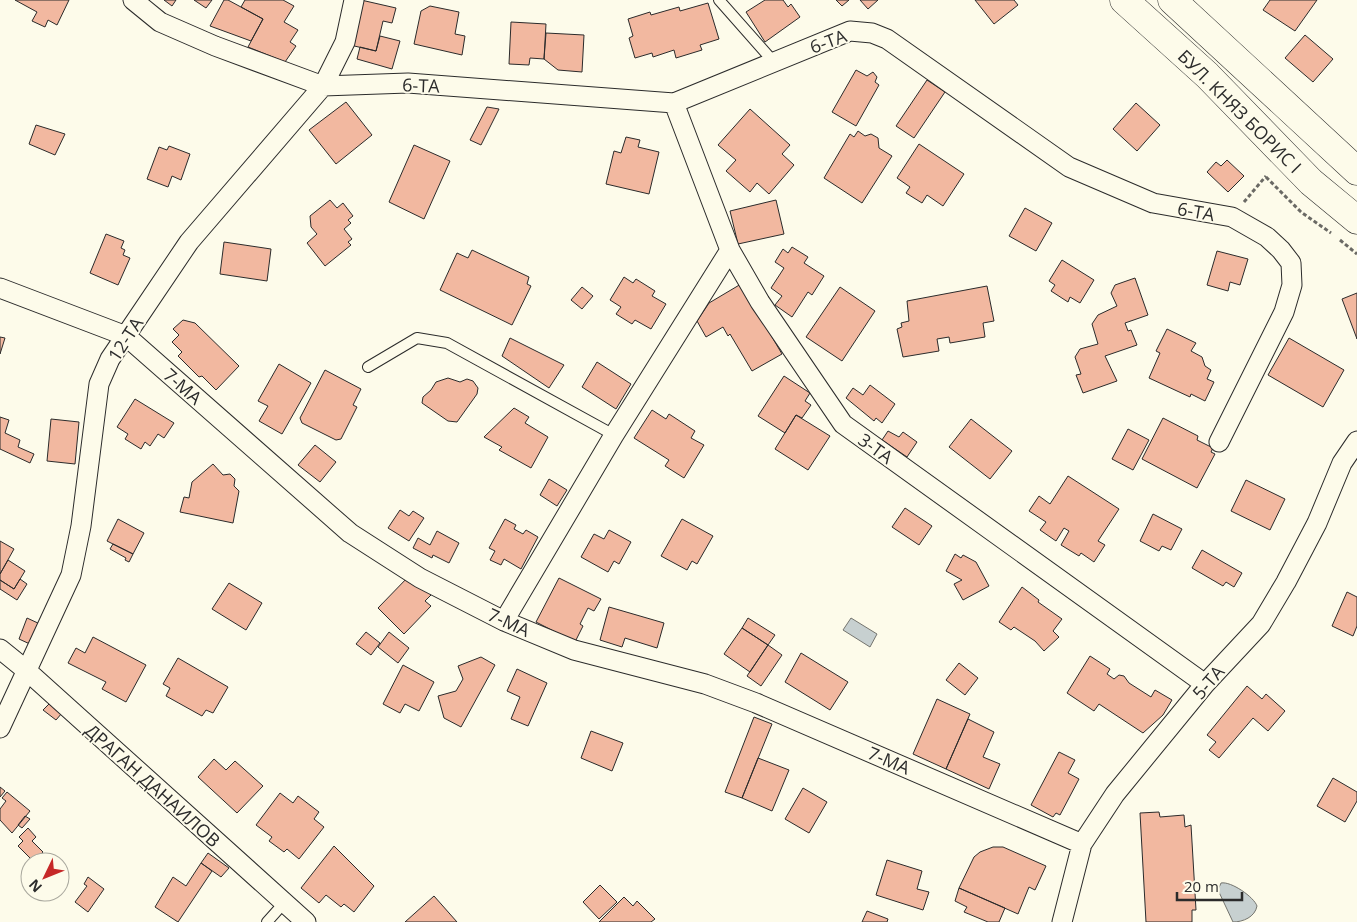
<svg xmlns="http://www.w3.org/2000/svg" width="1357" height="922" viewBox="0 0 1357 922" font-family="'Open Sans',sans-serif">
<rect width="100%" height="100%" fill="#fdfbea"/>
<!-- water -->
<path fill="#c7d0d0" stroke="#74746e" d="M851,618l26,16 -7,13 -27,-17z
M1221,883c10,-2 33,14 36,23 -2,11 -14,16 -24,16l-15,-32z"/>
<!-- building -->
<path fill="#f2b8a0" stroke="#2b2b2b" d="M15,0h54l-12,25 -9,-5 -3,7 -13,-6 5,-9z
M164,0h12l-4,6z
M194,0h18l-6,8z
M224,0h4l35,19 -12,22 -41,-15z
M245,0h38l11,6 -10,16 14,8 -8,12 6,4 -11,16 -37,-15 15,-28 -22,-12z
M361,0l35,8 -4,15 -9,-2 -7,30 -26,-6z
M765,0h18l5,7 3,-3 9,13 -35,25 -19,-30z
M836,0h13l-7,6z
M860,0h18l-10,9z
M975,0h39l4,5 -24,19z
M1270,0h47l-22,31 -32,-21z
M708,3l11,36 -19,6 2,5 -26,8 -2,-8 -21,7 -1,-4 -17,5 -6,-20 4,-2 -5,-17 22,-7 1,3 28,-8 1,4z
M430,6l29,6 -4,22 10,2 -3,19 -48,-11 7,-33z
M511,22l35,2 -2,35 -14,-1 -1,7 -20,-1z
M546,33l38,2 -2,37 -24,-2 -14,-11z
M1305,35l28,24 -20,23 -28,-24z
M380,36l20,5 -8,28 -35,-10 3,-12 16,4z
M856,70l11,6 6,-4 4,5 -2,5 4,3 -23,41 -24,-14z
M927,80l18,12 -31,46 -18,-12z
M346,102l26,33 -36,29 -27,-34z
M1136,103l24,22 -23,26 -24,-22z
M487,107l12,2 -18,36 -11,-5z
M750,109l40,36 -8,9 12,11 -25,29 -12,-11 -7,9 -24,-21 10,-11 -18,-15z
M36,125l29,9 -10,21 -26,-11z
M858,131l7,5 6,-2 7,4 1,10 13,8 -30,47 -38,-25 26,-44 4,3z
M626,137l14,3 -2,7 21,5 -10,42 -43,-10 8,-33 7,2z
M919,144l45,30 -21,32 -16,-11 -5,8 -16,-10 4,-6 -13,-9z
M414,145l36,16 -26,58 -35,-17z
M169,146l21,8 -9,26 -9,-4 -4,11 -21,-8 12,-32 8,3z
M1227,160l17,16 -16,16 -21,-20 9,-10 5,4z
M330,200l7,8 6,-5 10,13 -5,4 3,3 -7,6 8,10 -4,3 3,3 -26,21 -18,-23 10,-9 -6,-7 -1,-11z
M776,200l8,34 -46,10 -8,-33z
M1025,208l27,15 -16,28 -27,-15z
M106,234l18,7 -3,7 4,2 -2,5 7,3 -12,27 -28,-12z
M224,242l47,7 -4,32 -47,-7z
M792,247l16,10 -4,6 20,13 -12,19 -4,-3 -16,25 -17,-12 7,-9 -11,-8 13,-20 -9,-6 8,-13 5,4z
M472,250l57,27 -2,7 4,2 -19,39 -72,-35 17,-37 11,5z
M1217,251l31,8 -8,26 -10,-3 -2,9 -21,-6z
M1062,260l32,20 -14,23 -10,-6 -2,5 -17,-11 4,-6 -6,-4z
M624,277l9,6 3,-4 19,12 -3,5 14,8 -15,25 -16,-9 -3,4 -16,-10 5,-7 -11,-7z
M1135,278l13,37 -23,8 3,8 3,-1 6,15 -32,11 12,25 -34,12 -7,-18 5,-1 -6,-17 5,-8 18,-5 -6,-20 6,-9 19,-9 -6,-13 4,-8z
M741,284l41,70 -30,17 -22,-37 -2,2 -5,-9 -17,10 -9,-16 12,-18z
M987,286l7,35 -11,2 2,14 -35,6 -1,-6 -12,2 2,12 -36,6 -6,-28 5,-2 -1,-4 8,-2 -2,-20z
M582,287l11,9 -11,13 -11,-9z
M840,287l35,24 -33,50 -36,-24z
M1357,293v46l-15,-40z
M183,320l12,3 44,43 -23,24 -14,-14 -3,1 -21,-21 4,-4 -10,-10 7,-7 -6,-6z
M1167,329l29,14 -5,8 11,6 3,9 6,4 -4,9 7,3 -9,19 -14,-7 -1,3 -41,-19 11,-25 -4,-2z
M0,337l5,1 -5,16z
M510,338l54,27 -15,23 -47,-32z
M1289,338l55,32 -21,37 -55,-32z
M597,362l34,22 -15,25 -34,-22z
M279,364l32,19 -29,51 -23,-13 9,-15 -10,-5z
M325,370l36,19 -8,16 4,2 -16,32 -5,1 -34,-17 -2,-5z
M784,376l26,17 -5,8 6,4 -9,13 -6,-3 -11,18 -27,-17z
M448,378l12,4 7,-3 6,2 5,7 -1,6 -20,28 -9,-1 -26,-18 1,-6 8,-7 5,-8z
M870,385l25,19 -13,19 -6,-5 -2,3 -28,-23 7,-10 10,7z
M135,399l39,24 -10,15 -6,-4 -8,12 -5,-4 -4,7 -16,-10 3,-5 -11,-7z
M514,408l15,9 -4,6 23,14 -17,31 -32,-18 3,-3 -18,-10z
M652,410l14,9 3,-5 26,17 -4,7 13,7 -20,33 -19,-12 4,-6 -35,-22z
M796,415l34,21 -22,34 -33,-21z
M0,417l9,3 -4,13 15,7 -2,7 16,7 -4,9 -30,-14z
M1163,418l35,18 -1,4 16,8 -2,4 4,2 -18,34 -55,-29z
M51,419l28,3 -4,42 -28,-3z
M971,419l41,32 -22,28 -41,-32z
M1128,429l21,11 -16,30 -21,-11z
M888,431l11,6 4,-5 14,10 -10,15 -25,-17z
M315,445l21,17 -16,20 -22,-17z
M213,464l10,11 7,-1 5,5 -1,7 5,5 -6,32 -53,-11 4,-15 5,1 3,-16z
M1068,476l51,33 -21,32 7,4 -11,17 -13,-9 -2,3 -18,-11 8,-14 -5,-3 -8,13 -16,-11 6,-8 -17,-11 10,-15 11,8z
M549,479l18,11 -10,16 -17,-11z
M1246,480l39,19 -15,31 -39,-19z
M905,508l27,18 -13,19 -27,-18z
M400,510l9,6 4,-5 11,7 -15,23 -21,-13z
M1153,514l29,15 -11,21 -9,-4 -3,5 -19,-10z
M118,519l26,14 -11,21 -26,-13z
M505,519l11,6 -2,4 9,5 3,-4 12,7 -17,32 -17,-10 -3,6 -11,-5 5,-9 -6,-3z
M682,519l31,17 -16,28 -5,-3 -5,9 -26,-14z
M609,530l22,12 -12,22 -5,-3 -6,11 -27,-15 13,-23 10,5z
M437,531l22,12 -10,20 -16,-8 -1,3 -19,-10 5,-10 12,7z
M0,541l14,8 -14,25z
M113,544l20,10 -4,8 -4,-2 1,-2 -16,-9z
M1202,550l40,23 -8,14 -8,-5 -3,4 -31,-18z
M955,554l6,4 2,-3 13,7 13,24 -26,14 -9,-16 8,-4 -16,-9z
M8,560l17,11 -11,18 -14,-9v-6z
M410,575l21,20 -6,6 6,5 -27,28 -26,-26z
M559,578l42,21 -7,12 -6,-3 -8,16 3,2 -8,16 -39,-20z
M20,579l7,5 -10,16 -17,-11v-9l14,9z
M229,583l33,20 -16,27 -34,-21z
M1022,587l17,13 -1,2 24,17 -9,12 6,6 -15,14 -9,-10 -21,-14 -3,3 -12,-8z
M1347,592l10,5v29l-4,10 -21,-10z
M609,607l55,16 -7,25 -32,-10 -3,9 -22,-7z
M27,618l13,6 -8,21 -13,-6z
M748,618l27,17 -7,10 -26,-17z
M742,628l26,17 -18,27 -26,-18z
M366,632l14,11 -9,12 -15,-11z
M389,632l20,16 -11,15 -20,-16z
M93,637l53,28 -20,37 -24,-13 4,-7 -38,-19 8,-15 9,5z
M768,645l14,10 -21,31 -14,-10z
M801,653l47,29 -18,28 -45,-28z
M1090,656l20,13 -3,5 7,5 5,-4 5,1 5,7 22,14 4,-7 17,10 -9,15 -20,18 -44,-29 -5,7 -27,-18z
M481,657l14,8 -34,62 -17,-9 -6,-22 18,-5 7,-12 -5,-13z
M178,658l50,29 -15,26 -7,-3 -4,6 -36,-20 4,-8 -7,-4z
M959,663l19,15 -13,17 -19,-15z
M403,665l31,17 -15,29 -14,-7 -5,9 -17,-9z
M517,669l30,14 -19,43 -17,-7 9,-22 -13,-6z
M1247,686l15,13 4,-5 19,17 -17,20 -15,-13 -34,40 -10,-8 7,-8 -9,-7z
M937,699l33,15 -24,55 -33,-15z
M50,703l12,10 -6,7 -13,-10z
M754,717l18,7 -30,74 -17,-6z
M968,719l26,13 -11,25 17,7 -11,25 -43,-20z
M591,731l32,12 -11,28 -31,-13z
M1059,752l16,8 -7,13 11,6 -19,36 -4,-2 -3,4 -22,-12z
M758,758l31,12 -17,41 -30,-13z
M214,759l12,11 9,-9 28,25 -26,27 -39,-36z
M1333,778l24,14v9l-12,21 -28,-16z
M0,787l5,4 -5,6z
M803,788l24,14 -18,31 -24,-14z
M7,792l23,19 -18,22 -12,-13v-11l6,-8 -4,-3z
M280,793l13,10 5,-7 21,16 -5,7 10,8 -25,32 -12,-10 -3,3 -15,-11 3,-4 -16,-12z
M1159,812l1,5 24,-2 1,12 6,-2 5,85h-4v12h-46l-6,-109z
M25,816l5,3 -8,9 -4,-3z
M28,828l8,9 -4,4 11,11 -9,10 -16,-16 5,-5 -4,-4z
M334,846l40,40 -20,26 -10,-8 -3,3 -15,-12 -7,8 -18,-15z
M993,847h10l43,19 -11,24 -6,-3 -11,27 -59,-26 15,-31 6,-5z
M208,853l21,15 -8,9 -20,-14z
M887,860l35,11 -5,18 12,3 -6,18 -47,-15z
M201,863l11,8 -34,51 -23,-15 18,-30 13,9z
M88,877l16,12 -16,23 -13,-10 12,-16 -3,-2z
M600,885l17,17 -18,17 -16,-17z
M959,888l46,20 -6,14h-11l-24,-10 3,-5 -12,-6z
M434,896l23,26h-52z
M624,897l9,9 4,-5 18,18 -4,3h-52z
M867,911l21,8 -1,3h-25z"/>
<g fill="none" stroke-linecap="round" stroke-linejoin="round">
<defs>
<path id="service" d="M719,0l54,61
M368,367l49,-29 30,5 167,92
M267,922l17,-19"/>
<path id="minor" d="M133,0l27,22 55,24 108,40 85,-3 266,20 176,-72 22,2 15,6 182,128 84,36 79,14 35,20 14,13 10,13 1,22 -8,27 -65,130
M674,103l56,147 30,52 83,122 362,260
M0,288l126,48 224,197 70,45 84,43 70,29 131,34 51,19 326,141
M504,621l110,-186 116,-185
M0,649l26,21 280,252
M0,728l71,-153 10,-49 18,-142 11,-25 79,-117 134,-156 22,-44 9,-42
M1062,922l20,-78 33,-50 90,-110 56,-60 25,-42 31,-59 25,-60 15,-22"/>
<path id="trunk" d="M1124,0l83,75 104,107 46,38
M1172,0l185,171"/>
</defs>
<!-- service casing -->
<use href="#service" stroke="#2b2b2b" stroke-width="12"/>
<!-- minor casing -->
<use href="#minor" stroke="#2b2b2b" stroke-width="21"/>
<!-- trunk casing -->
<use href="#trunk" stroke="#2b2b2b" stroke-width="29"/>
<!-- path -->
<path stroke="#6a6964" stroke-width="3" stroke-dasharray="4 2.5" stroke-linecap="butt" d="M1266,177l35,35 30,21
M1244,202l22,-26
M1340,240l17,14"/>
<!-- service -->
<use href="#service" stroke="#fdfbea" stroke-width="10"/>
<!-- minor -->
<use href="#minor" stroke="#fdfbea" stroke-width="19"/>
<!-- trunk -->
<use href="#trunk" stroke="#fdfbea" stroke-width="28"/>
</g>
<g text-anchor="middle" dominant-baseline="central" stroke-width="4" stroke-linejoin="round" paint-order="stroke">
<!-- street labels -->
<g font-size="18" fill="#2b2b2b" stroke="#fdfbea">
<text transform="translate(828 41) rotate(-20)">6-ТА</text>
<text transform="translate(421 85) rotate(2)">6-ТА</text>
<text transform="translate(1240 111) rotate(45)">БУЛ. КНЯЗ БОРИС I</text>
<text transform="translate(1196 211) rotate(10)">6-ТА</text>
<text transform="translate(125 339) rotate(-57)">12-ТА</text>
<text transform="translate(183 386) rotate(41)">7-МА</text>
<text transform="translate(876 448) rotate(36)">3-ТА</text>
<text transform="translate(509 622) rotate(24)">7-МА</text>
<text transform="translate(1208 682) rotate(-49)">5-ТА</text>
<text transform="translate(889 760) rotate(23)">7-МА</text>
<text transform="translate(153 785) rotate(42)">ДРАГАН ДАНАИЛОВ</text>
</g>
</g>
<!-- north arrow -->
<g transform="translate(45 877) rotate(227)"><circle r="24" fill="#fdfbea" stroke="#a9a89e"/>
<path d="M0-4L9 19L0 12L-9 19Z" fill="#c62828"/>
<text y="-8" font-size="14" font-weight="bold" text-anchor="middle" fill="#2b2b2b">N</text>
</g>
<!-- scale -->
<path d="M1177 892v8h65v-8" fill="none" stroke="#2b2b2b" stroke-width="2.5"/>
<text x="1184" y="892" font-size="15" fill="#2b2b2b" stroke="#fdfbea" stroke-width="4" paint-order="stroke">20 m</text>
</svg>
